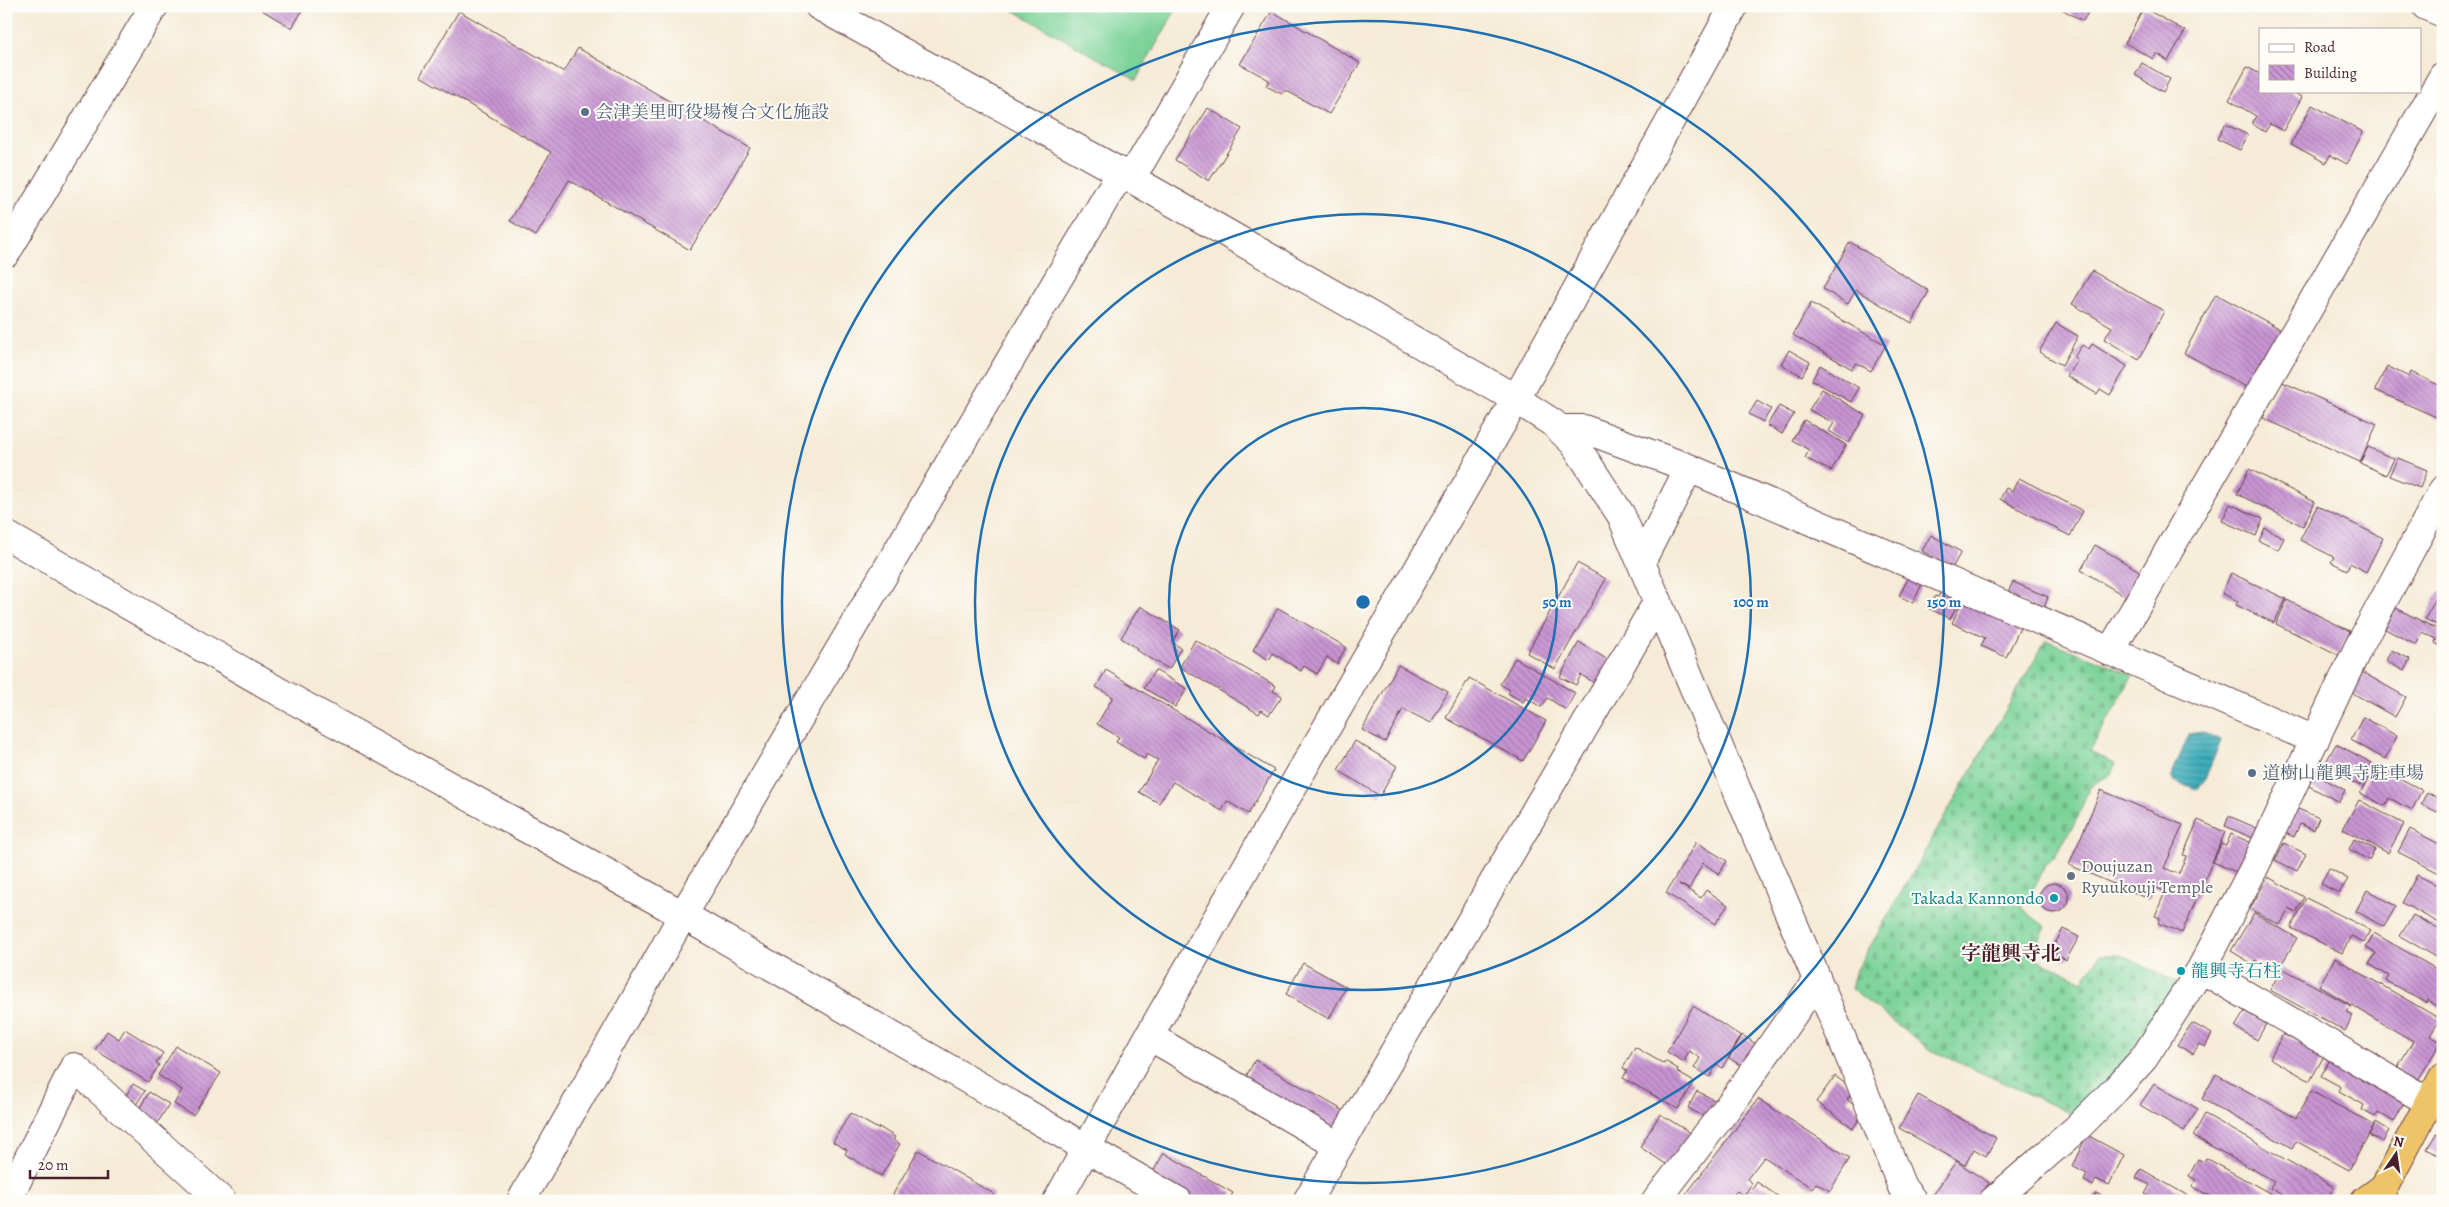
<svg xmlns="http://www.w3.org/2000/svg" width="2449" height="1207" viewBox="0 0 2449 1207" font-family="Alegreya,'Noto Serif JP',serif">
<defs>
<pattern id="cemetery-stones" width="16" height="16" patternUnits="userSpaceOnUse" patternTransform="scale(1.25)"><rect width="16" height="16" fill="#7bd398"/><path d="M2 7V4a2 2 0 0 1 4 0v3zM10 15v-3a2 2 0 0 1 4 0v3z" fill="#6cb583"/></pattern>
<pattern id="water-rules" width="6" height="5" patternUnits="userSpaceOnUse" patternTransform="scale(1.25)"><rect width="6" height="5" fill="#3dadb9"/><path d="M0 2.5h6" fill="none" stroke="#358c97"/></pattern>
<pattern id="building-back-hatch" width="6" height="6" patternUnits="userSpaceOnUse" patternTransform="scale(1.25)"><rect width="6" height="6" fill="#c895d3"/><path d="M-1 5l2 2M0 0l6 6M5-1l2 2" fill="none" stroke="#a479ab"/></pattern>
</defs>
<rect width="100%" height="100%" fill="#fdfcf7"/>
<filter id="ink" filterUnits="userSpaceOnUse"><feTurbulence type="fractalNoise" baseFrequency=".02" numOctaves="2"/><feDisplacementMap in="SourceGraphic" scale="10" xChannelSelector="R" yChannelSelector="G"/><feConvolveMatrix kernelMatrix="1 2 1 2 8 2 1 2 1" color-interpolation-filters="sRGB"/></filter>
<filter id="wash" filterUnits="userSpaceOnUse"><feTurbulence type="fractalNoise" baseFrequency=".0096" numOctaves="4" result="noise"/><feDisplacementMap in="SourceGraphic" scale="20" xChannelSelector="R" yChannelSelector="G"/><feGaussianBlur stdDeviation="1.12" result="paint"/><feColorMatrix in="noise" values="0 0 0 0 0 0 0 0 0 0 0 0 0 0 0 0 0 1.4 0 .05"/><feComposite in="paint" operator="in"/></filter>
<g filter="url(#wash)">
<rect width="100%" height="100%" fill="#f5ebd6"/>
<!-- cemetery -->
<path fill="url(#cemetery-stones)" stroke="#627962" d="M2046,640l87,35 -43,76 25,12 -4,12 -13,6 -9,7 -11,29 -24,41 -9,6c-5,17 -15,29 -24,44l25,19 -15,29 52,25 17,-26h21l57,28 -56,83 -48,49 -145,-66 -78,-60 4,-16z"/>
<!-- garden -->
<path fill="#7bd398" stroke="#627962" d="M1006,6h172l-42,74z"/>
<!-- water -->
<path fill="url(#water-rules)" stroke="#446672" d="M2202,732l19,9 -17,40 -7,8 -23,-8 -3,-4 18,-43z"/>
<g id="blocks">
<!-- building -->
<path fill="url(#building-back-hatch)" d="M255,6h50l-13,22z
M2056,6h36l-9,15z
M2144,8l41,23 -17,30 -11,-8 -4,6 -28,-16z
M459,11l105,61 14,-24 172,100 -60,102 -121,-70 -33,56 -26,-15 41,-69 -131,-76z
M1272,11l88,52 -31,51 -44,-24 -3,4 -16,-8 3,-6 -29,-16z
M2142,63l28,16 -7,13 -28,-17z
M2247,67l13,7v17h31l11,6 -19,34 -13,-7 -5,8 -13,-8 4,-8 -27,-16z
M2312,105l51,27 -16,32 -17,-9 -4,8 -35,-19z
M1208,108l34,21 -33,52 -34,-21z
M2225,124l23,11 -8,15 -23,-11z
M1850,242l79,49 -17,32 -56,-33 -8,14 -25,-15z
M2092,271l72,40 -25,49 -35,-21 8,-12 -40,-23z
M2216,294l66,36 -32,59 -66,-36z
M1811,303l75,42 -15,26 -15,-8 -4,6 -59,-34z
M2056,323l22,13 -16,29 -23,-13z
M2092,344l35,22 -17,29 -10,-6 -3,5 -30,-18 10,-16 -3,-3 8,-12 7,4z
M1789,350l21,12 -8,14 -21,-12z
M1820,365l39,23 -8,14 -39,-22z
M2387,366l22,11 2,-5 32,15v33l-68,-30z
M2280,381l97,43 -17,38 -97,-44z
M1822,389l43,26 -16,28 -20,-12 5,-8 -25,-13z
M1757,401l14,8 -8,13 -14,-8z
M1779,406l15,8 -12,20 -15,-9z
M1804,420l42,25 -15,26 -26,-13 4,-8 -17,-10z
M2368,447l26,12 -8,16 -26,-12z
M2398,458l29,12 -7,18 -31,-12z
M2249,469l66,33 -12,24 -66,-32z
M2019,478l64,33 -13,25 -70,-37 6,-11 6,3z
M2230,504l33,15 -7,17 -34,-15z
M2317,506l66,32 -17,34 -16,-9 -3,7 -16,-8 3,-5 -34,-17z
M2265,528l19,10 -6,12 -19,-9z
M1931,535l30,17 -10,18 -19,-6 3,-6 -13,-7z
M2095,545l53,31 -15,25 -52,-31z
M1577,563l29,16 -51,90 -28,-16z
M2231,573l55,26 -12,24 -38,-18 2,-4 -16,-8z
M1910,575l13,7 -10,21 -14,-7z
M2013,582l35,15 -5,14 -37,-15z
M1943,588l18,9 -11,22 -22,-11 7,-12 3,1z
M2440,591l3,1v36l-18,-9z
M1964,597l38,22 3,-6 18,9 -17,35 -25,-11 4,-8 -33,-15z
M2287,600l63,31 -11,24 -63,-31z
M1140,606l40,24 -8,12 9,6 -12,21 -33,-19 1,-2 -16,-10z
M1278,608l68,39 -9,17 -10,-7 -10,17 -13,-8 -3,5 -28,-18 -4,7 -16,-10z
M2396,608l47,24 -3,14 -5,-3 1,-4 -13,-7 -7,13 -31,-16z
M1195,640l81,46 -3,5 9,5 -13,19 -8,-5 -2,4 -79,-47z
M1579,642l34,21 -13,23 -19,-11 -5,10 -16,-8z
M2391,650l19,9 -6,12 -18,-10z
M1515,658l60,35 -9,17 -18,-12 -7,9 -15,-9 -3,4 -15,-9 2,-3 -10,-6z
M1398,665l50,27 -17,31 -28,-14 -18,33 -23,-12z
M1106,670l168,100 -26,44 -21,-13 -5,10 -49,-29 -14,21 -20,-11 19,-32 -11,-6 -3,5 -28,-17 3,-5 -22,-13 16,-27 -17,-10z
M1155,670l32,19 -12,18 -31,-19z
M2360,671l46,26 -11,20 -46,-26z
M1469,678l77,43 -23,40 -77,-43z
M2363,717l34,19 -12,23 -34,-19z
M1355,741l42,25 -17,30 -42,-26z
M2336,744l36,19 -12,23 -37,-19z
M2375,765l47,25 -10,20 -23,-12 -4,8 -25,-13z
M2314,774l31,16 -6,12 -32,-17z
M2101,790l82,35 -19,43 15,6 7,-18 -3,-1 15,-35 27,12 -43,101 -24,-10 2,-5 -5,-2 10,-24 -10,-5 -6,12 -80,-34z
M2427,792l16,9 -6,11 -16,-8z
M2359,800l45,24 -16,29 -45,-24z
M2296,808l23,10 -5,12 -14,-6 -6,13 -9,-4z
M2229,816l30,13 -4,10 -30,-13z
M2410,829l33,17v29l-45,-23z
M2231,834l23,10 -13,30 -28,-12 8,-18 5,2z
M2354,839l21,10 -6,11 -20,-11z
M1696,842l31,19 -8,13 -16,-11 -14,26 -10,-5 22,14 5,-8 22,15 -13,19 -49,-31z
M2284,843l22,11 -9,17 -22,-11z
M2329,868l19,11 -9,14 -18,-9z
M2417,875l26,13v37l-41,-22z
M2268,877l36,20 -8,16 -7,-4 -9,16 -30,-16z
M2039 898a15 15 0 1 1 30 0a15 15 0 1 1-30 0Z
M2367,890l29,16 -12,21 -28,-16z
M2306,898l64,32 -6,12 -13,-6 -9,17 -51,-25z
M2254,913l43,25 -20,34 -22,-12 -2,4 -22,-13z
M2413,915l30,17v29l-43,-25z
M2063,929l16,8 -13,23 -15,-9z
M2374,933l69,40v37l-15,-10 -1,3 -41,-22 3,-5 -20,-12 7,-11 -10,-5z
M2335,958l105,61 -10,17 11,6 -26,43 -21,-12 19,-32 -94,-55z
M1303,963l43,24 -17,32 -43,-25z
M2282,968l69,38 -4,6 6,3 -8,16 -75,-41z
M1693,1006l48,30 -19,32 -5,-4 -7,13 -16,-9 6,-10 -11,-7 -5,11 -17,-10z
M2245,1011l21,13 -9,16 -22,-13z
M2192,1023l20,11 -7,13 -6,-3 -6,10 -16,-9z
M125,1029l38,24 -7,10 3,2 -11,17 -53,-32 12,-19 12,8z
M2283,1034l41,22 -14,25 -40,-23z
M1742,1035l14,9 -13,23 -14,-9z
M176,1046l45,27 -28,42 -19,-11 8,-14 -24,-15z
M1635,1047l29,17 1,-3 13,8 -1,3 17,10 -16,27 -55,-31 4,-7 -4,-3z
M2332,1056l74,43 -12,23 -16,-10 -3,5 -13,-7 2,-5 -25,-14 2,-4 -20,-11z
M1255,1060l91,52 -14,24 -90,-52z
M2216,1074l80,44 15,-27 63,34 -25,45 -53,-29 -4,7 -90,-49z
M1835,1076l19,14 -7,9 16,15 -10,14 -37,-26z
M133,1084l12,7 -10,15 -11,-7z
M2154,1084l44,25 -14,22 -44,-26z
M1697,1091l19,10 -9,17 -19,-10z
M149,1092l20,12 -12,20 -20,-11z
M1918,1095l78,43 -10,18 -12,-7 -9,16 -66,-37z
M1758,1099l92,59 -20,33 -14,-8 -4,5 -48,-31 -17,22 5,4 -8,13 -7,-5 -3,3 9,7h-62z
M850,1113l28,16 1,-2 16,10 -2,3 7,4 -19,32 -36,-22 2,-4 -14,-8z
M1660,1114l34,21 -22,33 -32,-21z
M2205,1114l129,73 -8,14h-34l-22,-13 4,-7 -81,-45z
M2376,1122l13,8 -6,12 -14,-7z
M2436,1134l7,4v20l-16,-9z
M2087,1135l37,20 -15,30 -13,-6 -3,7 -9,-5 3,-7 -15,-8z
M918,1150l76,44 -4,7h-95l-4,-3z
M1164,1153l69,40 -5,8h-31l-46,-26z
M2206,1158l78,43h-65l-27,-15 4,-6 -7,-4 9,-17 6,3z
M1956,1161l33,22 -12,18h-48z
M2141,1169l56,32h-40l-12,-7 5,-9 -14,-7z
M1757,1182l28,19h-41z
M2096,1193l15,8h-19z"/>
</g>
</g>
<g filter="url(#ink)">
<use href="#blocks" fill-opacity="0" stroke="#643e45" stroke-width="1"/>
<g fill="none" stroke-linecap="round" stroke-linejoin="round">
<defs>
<path id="street" d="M819,6l308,170 389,223 37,24 21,20 47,72 238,564 43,108 11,14
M2426,6l17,7
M6,253l148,-247
M1559,429h25l105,39 626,272
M6,535l277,159 400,221 495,286
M1641,562l48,-94
M2110,652l333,-576
M2201,969l228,133
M1149,1036l190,110
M7,1201l67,-134 148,134
M521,1201l162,-286 431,-731 13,-8 14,-14 90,-156
M1057,1201l92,-165 367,-637 218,-393
M1307,1201l351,-600
M1656,1201l81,-106 80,-115
M1993,1201l83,-72 42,-42 26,-29 57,-89 53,-101 104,-220 85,-158"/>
<path id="highway" d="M2365,1201l19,-14 59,-110"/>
</defs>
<!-- street casing -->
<use href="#street" stroke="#643e45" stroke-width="30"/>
<!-- highway casing -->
<use href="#highway" stroke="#643e45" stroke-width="30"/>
<!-- street -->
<use href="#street" stroke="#fff" stroke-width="28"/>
<!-- highway -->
<use href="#highway" stroke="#efc469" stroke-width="28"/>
</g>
</g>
<!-- distance rings -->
<g fill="none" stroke="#1f6fb2" stroke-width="2.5">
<circle cx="1363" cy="602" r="194"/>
<circle cx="1363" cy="602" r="388"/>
<circle cx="1363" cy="602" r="581"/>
</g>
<!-- markers -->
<g fill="#5c6f8a" stroke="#fdfcf7" stroke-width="2">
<circle cx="585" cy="112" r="5"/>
<circle cx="2252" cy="773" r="5"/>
</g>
<circle fill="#6b7280" stroke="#fdfcf7" stroke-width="2" cx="2071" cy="876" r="5"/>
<g fill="#0f9aa8" stroke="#fdfcf7" stroke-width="2">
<circle cx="2054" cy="898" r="5"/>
<circle cx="2181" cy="971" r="5"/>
</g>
<g text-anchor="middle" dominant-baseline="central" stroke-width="4" stroke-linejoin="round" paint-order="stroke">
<!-- service labels -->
<g font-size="18" fill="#4e5e75" stroke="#fdfcf7" text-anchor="start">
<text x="595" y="112">会津美里町役場複合文化施設</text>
<text x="2262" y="773">道樹山龍興寺駐車場</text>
</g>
<!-- worship labels -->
<g font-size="18" fill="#5b616d" stroke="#fdfcf7" text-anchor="start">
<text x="2081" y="866">Doujuzan<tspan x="2081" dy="21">Ryuukouji Temple</tspan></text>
</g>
<!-- culture labels -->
<g font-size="18" fill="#0d838f" stroke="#fdfcf7" text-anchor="end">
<text x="2044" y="898">Takada Kannondo</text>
<text x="2191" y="971" text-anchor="start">龍興寺石柱</text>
</g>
<!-- quarter labels -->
<g font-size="20" font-weight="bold" fill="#4a1f2b" stroke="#fdfcf7">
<text x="2011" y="953">字龍興寺北</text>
</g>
</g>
<circle cx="1363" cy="602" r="8" fill="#1f6fb2" stroke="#fdfcf7" stroke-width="2.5"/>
<g font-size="15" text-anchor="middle" font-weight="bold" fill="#1f6fb2" stroke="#fdfcf7" stroke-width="4" stroke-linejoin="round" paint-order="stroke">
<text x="1557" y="607">50 m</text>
<text x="1751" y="607">100 m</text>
<text x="1944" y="607">150 m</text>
</g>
<!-- margin -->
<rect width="2449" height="1207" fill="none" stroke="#fdfcf7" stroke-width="25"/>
<!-- legend -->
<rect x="2259" y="28" width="162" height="65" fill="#fdfcf7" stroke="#b5a4a5"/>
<rect x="2269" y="44" width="25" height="8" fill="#ffffff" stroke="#b5a4a5"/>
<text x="2304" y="52" font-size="15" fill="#4a1f2b">Road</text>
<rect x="2269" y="65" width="25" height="15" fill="url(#building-back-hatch)" stroke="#b5a4a5"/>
<text x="2304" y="78" font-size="15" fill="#4a1f2b">Building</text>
<!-- north arrow -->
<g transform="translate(2396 1154) rotate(13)" stroke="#fdfcf7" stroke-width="4" paint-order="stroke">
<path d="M0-4L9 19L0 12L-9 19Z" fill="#4a1f2b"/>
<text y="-8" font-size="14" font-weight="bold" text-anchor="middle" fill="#4a1f2b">N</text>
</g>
<!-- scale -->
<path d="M30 1170v8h78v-8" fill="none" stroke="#4a1f2b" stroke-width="2.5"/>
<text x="38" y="1170" font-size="15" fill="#4a1f2b" stroke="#fdfcf7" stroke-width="4" paint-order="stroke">20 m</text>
</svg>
